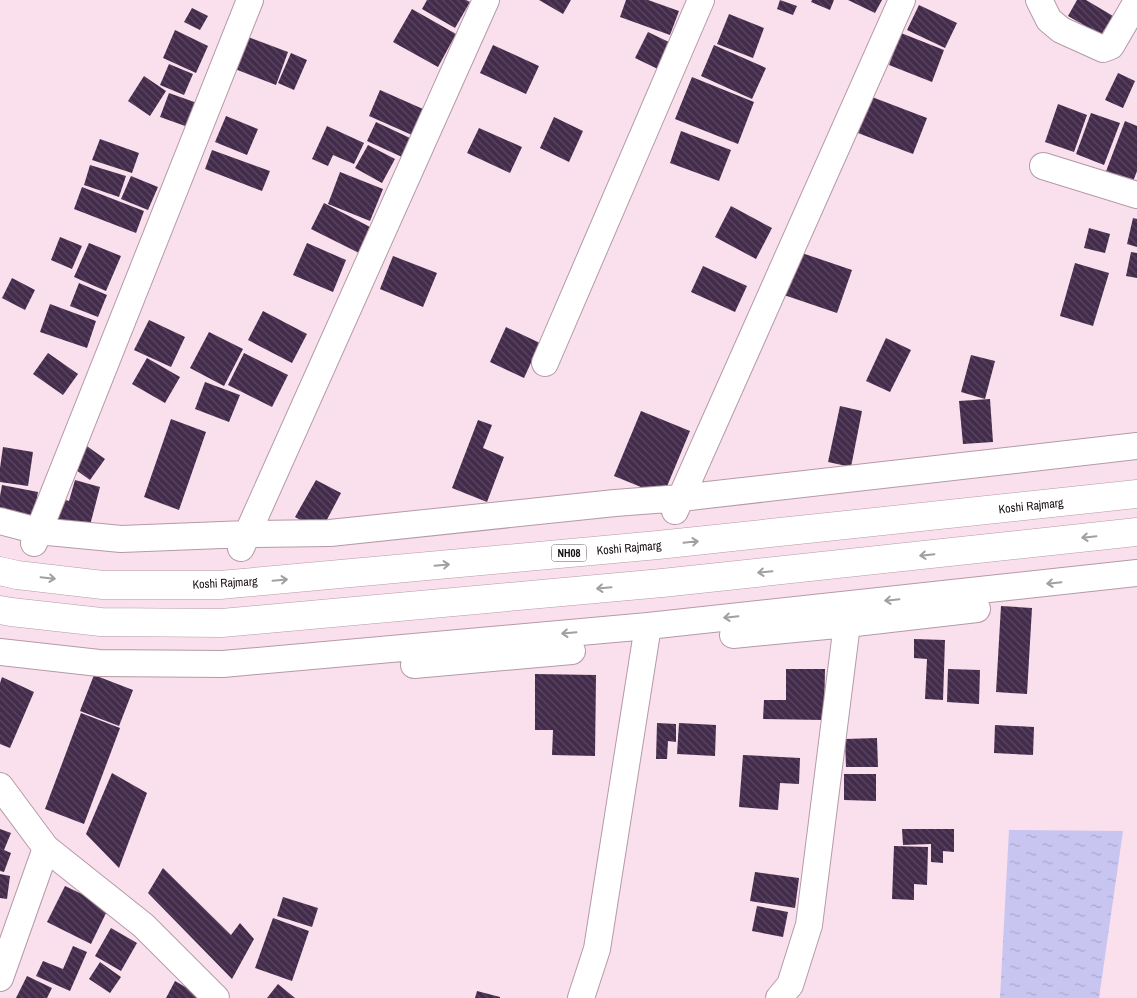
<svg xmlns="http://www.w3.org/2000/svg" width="1137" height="998" viewBox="0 0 1137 998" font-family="'Archivo Narrow',sans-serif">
<defs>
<pattern id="water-ripples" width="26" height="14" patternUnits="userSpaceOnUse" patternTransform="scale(1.25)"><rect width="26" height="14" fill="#c8c5f1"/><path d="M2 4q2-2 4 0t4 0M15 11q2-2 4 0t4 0" fill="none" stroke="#aba8ce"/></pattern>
<pattern id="building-back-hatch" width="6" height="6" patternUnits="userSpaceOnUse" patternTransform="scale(1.25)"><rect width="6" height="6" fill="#432c4b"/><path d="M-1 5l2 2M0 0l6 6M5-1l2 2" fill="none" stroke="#5b4861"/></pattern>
</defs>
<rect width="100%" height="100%" fill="#fadfed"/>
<!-- water -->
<path fill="url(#water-ripples)" d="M1009,830l114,1 -24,167h-99z"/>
<!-- building -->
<path fill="url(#building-back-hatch)" d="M427,0h39l4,2 -15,26 -33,-19z
M539,0h32l-8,14z
M626,0h22l31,11 -9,24 -50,-18z
M780,0l17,6 -4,9 -16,-6z
M812,0h22l-4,10 -19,-8z
M848,0h34l-7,13z
M1077,0h9l27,16 -12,19 -33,-19z
M919,5l38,18 -12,25 -38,-18z
M192,8l16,8 -8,14 -16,-8z
M412,9l44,25 -18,33 -45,-25z
M729,14l35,14 -11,30 -36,-14z
M175,30l33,16 -12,27 -33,-15z
M648,32l29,14 -13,26 -29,-14z
M901,33l43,17 -12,32 -43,-17z
M248,37l40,15 -12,33 -41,-16z
M493,45l46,21 -13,28 -46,-21z
M714,45l52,23 -14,31 -51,-23z
M291,53l16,7 -13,30 -16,-7z
M169,64l24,10 -9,21 -24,-10z
M1118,73l17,8 -12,27 -18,-8z
M144,76l22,15 -16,25 -22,-15z
M692,77l62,25 -16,42 -63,-25z
M380,90l43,19 -11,26 -43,-19z
M169,93l28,10 -9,24 -28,-10z
M872,97l55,21 -14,36 -55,-21z
M1058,104l29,11 -13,37 -29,-10z
M1091,113l29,10 -16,42 -28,-11z
M226,116l32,13 -11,26 -32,-13z
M554,117l29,14 -14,31 -29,-14z
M1125,121l12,5v45l-5,13 -27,-10z
M376,122l34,16 -8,19 -35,-16z
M327,126l37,17 -10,21 -21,-9 -5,11 -16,-7z
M479,128l43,19 -12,26 -43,-20z
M681,131l50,19 -12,31 -49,-18z
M100,139l39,14 -7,20 -40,-13z
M368,145l27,14 -13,24 -27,-15z
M212,150l58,21 -8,20 -57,-22z
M90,165l36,11 -7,21 -35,-12z
M340,172l43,17 -13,32 -42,-17z
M131,176l27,11 -10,23 -27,-11z
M82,187l62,24 -8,22 -62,-24z
M324,203l48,25 -13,25 -48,-24z
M731,206l41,22 -16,31 -41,-22z
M1133,218l4,1v28l-10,-3z
M1089,228l21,6 -5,19 -21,-5z
M60,237l22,9 -10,23 -21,-9z
M89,243l32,13 -15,35 -32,-14z
M307,243l39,17 -13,32 -40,-17z
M796,251l56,19 -15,43 -56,-19z
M1131,252l6,1v25l-11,-2z
M393,256l44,17 -14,34 -43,-18z
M1075,263l34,10 -16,53 -33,-10z
M703,266l44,20 -12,26 -44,-20z
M12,278l23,12 -10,20 -23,-12z
M79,283l28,12 -9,22 -28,-11z
M50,304l46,17 -9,27 -47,-16z
M263,311l44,23 -15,29 -44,-23z
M149,320l36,17 -14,30 -37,-17z
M506,327l34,16 -16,35 -34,-16z
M209,332l34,17 -19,37 -34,-18z
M886,338l25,12 -21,42 -24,-11z
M48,353l30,21 -15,21 -30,-21z
M244,353l44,22 -16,32 -44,-22z
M971,355l24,6 -10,38 -24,-7z
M147,358l33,19 -15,26 -33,-19z
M205,382l35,13 -11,27 -34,-13z
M990,399l3,43 -30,2 -4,-43z
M840,406l22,5 -11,56 -23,-5z
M641,411l49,20 -27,65 -49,-20z
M171,419l35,13 -27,78 -35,-13z
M478,420l14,5 -9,23 21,9 -17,45 -35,-14z
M84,444l21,15 -15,21 -21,-15z
M3,447l30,5 -5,34 -28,-4v-14z
M75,480l25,7 -12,46 -36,-10 7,-25 10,3z
M316,480l25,13 -20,38 -26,-14z
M2,485l36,7 -6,33 -32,-6v-23z
M1001,606l31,2 -5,86 -31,-2z
M914,639l31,1 -2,60 -18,-1 2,-40 -13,-1z
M786,669h39l-1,51 -61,-1 1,-19h22z
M948,669l32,1 -1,34 -32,-2z
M535,674l61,1 -1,81 -43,-1 1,-25h-18z
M94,675l39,15 -14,36 -39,-15z
M2,677l32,15 -24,56 -10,-4v-61z
M81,713l39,15 -36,96 -39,-15z
M657,723l19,1v18l-8,-1 -1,18h-11z
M679,723l37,2 -1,31 -38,-2z
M995,725l39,2 -1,28 -39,-2z
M877,738l1,29h-32l-1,-28z
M743,755l57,3 -1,26 -19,-1 -2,27 -39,-3z
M112,773l35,20 -28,75 -33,-34z
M844,774h32v27l-32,-1z
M0,829l11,4 -7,17 7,3 -7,19 -4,-1z
M902,829h52v23l-11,-1v12l-12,-1v-18l-28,1z
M894,846l34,1 -1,38 -13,-1v16l-22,-1z
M163,868l68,67 9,-12 14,16 -22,40 -84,-86z
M755,872l44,6 -4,30 -45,-7z
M0,874l10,2 -3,23 -7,-1z
M65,886l44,21 -18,37 -44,-22z
M283,897l35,11 -6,19 -35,-11z
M757,906l31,6 -5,25 -31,-6z
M273,918l36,13 -17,50 -37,-13z
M111,928l26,15 -16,28 -26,-15z
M73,946l14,6 -17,39 -34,-15 7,-15 20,8z
M100,962l21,15 -11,16 -21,-14z
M27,976l25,12 -5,10h-31z
M175,981l28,16 -1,1h-36z
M278,984l17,14h-28z
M477,991l23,6v1h-25z"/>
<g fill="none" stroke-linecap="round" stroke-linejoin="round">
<defs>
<path id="minor" d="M1039,0l10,20 12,10 42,19 8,-3 26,-45
M1043,166l94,29
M545,363l156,-363
M675,511l227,-511
M0,521l38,10 83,8 126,-5 83,-1 285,-30 66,-5 456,-52
M34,543l216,-543
M241,548l245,-548
M733,635l114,-11 130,-15
M0,652l99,11 124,1 425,-38 489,-53
M414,665l158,-14
M0,786l46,62 98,78 72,72
M0,978l46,-130
M581,998l16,-49 51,-323
M779,998l11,-13 19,-60 38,-301v-16"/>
<path id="major" d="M0,571l17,4 86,10h117l438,-40 479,-51
M0,610l11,2 90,10 121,1 440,-40 475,-51"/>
</defs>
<!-- minor casing -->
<use href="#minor" stroke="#b49aa7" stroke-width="28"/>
<!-- major casing -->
<use href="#major" stroke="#b49aa7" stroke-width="29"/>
<!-- minor -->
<use href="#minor" stroke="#fff" stroke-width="26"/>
<!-- major -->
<use href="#major" stroke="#fff" stroke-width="28"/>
</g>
<!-- one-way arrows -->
<defs><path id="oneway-shaft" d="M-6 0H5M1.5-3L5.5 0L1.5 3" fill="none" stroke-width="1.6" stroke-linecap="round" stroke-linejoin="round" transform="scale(1.25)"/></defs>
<g stroke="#a39fa1">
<use href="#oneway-shaft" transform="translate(1089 537) rotate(174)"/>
<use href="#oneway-shaft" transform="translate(691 542) rotate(-6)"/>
<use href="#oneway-shaft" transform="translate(927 555) rotate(174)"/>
<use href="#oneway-shaft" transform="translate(442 565) rotate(-5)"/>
<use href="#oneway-shaft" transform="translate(765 572) rotate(174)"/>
<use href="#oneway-shaft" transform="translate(48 578) rotate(6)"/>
<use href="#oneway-shaft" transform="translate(280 580) rotate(-5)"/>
<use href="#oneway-shaft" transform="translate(1054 583) rotate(174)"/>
<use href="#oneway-shaft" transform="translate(604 588) rotate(175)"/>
<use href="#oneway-shaft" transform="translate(892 600) rotate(174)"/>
<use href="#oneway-shaft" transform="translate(731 617) rotate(174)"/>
<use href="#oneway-shaft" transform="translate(569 633) rotate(175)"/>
</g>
<g text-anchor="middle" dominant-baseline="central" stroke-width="5" stroke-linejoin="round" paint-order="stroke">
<!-- shield labels -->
<rect fill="#fff" stroke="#5d575a" stroke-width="1" x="551.5" y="544.5" width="35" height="17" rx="4"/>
<g font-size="11" font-weight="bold" fill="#180f14">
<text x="569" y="553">NH08</text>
</g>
<!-- street labels -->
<g font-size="12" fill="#180f14" stroke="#fff">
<text transform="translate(1031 506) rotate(-6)">Koshi Rajmarg</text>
<text transform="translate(629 548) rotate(-5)">Koshi Rajmarg</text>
<text transform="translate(225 583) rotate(-3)">Koshi Rajmarg</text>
</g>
</g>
</svg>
